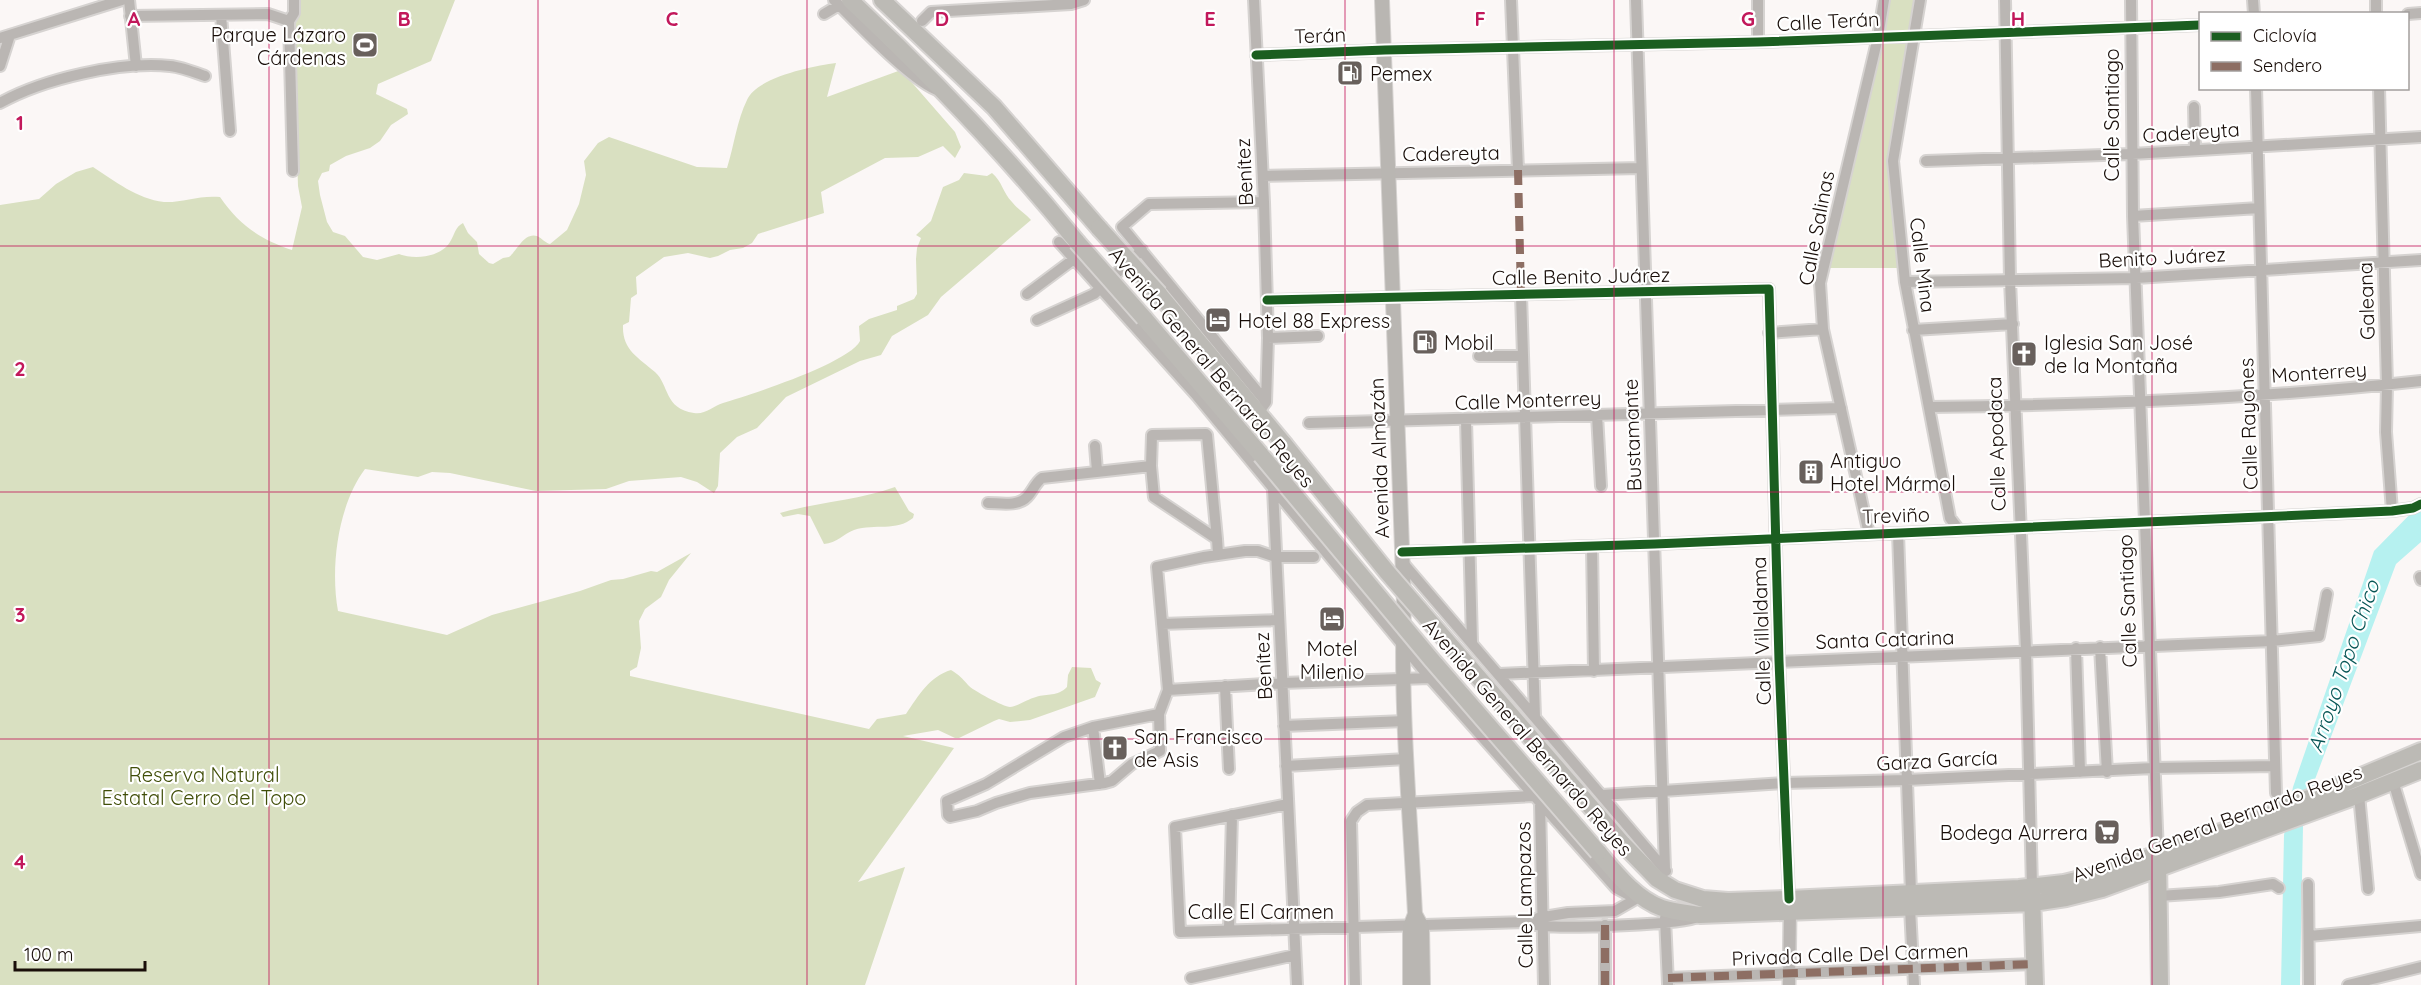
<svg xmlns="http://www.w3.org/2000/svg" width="2421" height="985" viewBox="0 0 2421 985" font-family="Quicksand,sans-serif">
<rect width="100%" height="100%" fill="#fbf7f6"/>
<!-- green -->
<path fill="#d9e0c1" d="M300,0h155l-24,61 -53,23 -2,10 31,15 1,5 -17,11 -11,16 -10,7 -24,8 -16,9 -1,6 -7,2 -4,8 2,14 7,27 6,10 12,4 18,21 14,3 22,-6c16,6 42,3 51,-12 5,-8 5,-15 13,-19l5,10 9,9 2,12 10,9 4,1 10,-6 6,-1c8,-6 15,-25 28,-21 5,2 8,7 13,8l17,-14 12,-26 7,-29 -2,-14 14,-18 11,-6 88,30 30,1c7,-22 10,-48 20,-68 10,-23 66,-34 89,-37l-9,34 74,-27 54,62 6,15 -6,11 -12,-12 -25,11 -33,1 -64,34 3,21 -66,21 -6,9 -9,5 -13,2 -12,6 -8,2 -22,-5 -24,4 -28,20 1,17 -6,4 -2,24 -6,3c-1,25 15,32 32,47 14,12 9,37 39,41 11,2 19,-7 29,-10 27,-8 126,-40 137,-62l-1,-15 10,-7 28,-9v-4l17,-7 3,-5 -1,-35 1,-11 4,-10 -5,-3 15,-14 12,-34 16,-7 5,-7 23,3 5,-3c10,8 11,20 20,29 5,7 13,11 19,18l-90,77 -13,18 -36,21 -11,19 -21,6 -74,36 -29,31 -20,9 -17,16 -2,33 -4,7 -17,-11 -16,-5 -52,4 -23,8 -70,2 -86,-18 -18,-1 -14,5 -53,-8c-27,36 -35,98 -27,142l109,24 45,-20 88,-24 31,-11 12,-1 28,-8 6,1 34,-19 -22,27 -8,17 -16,12 -6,12 2,27 -4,19 -7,4v5l239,53 8,-10 29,-5c12,-18 24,-38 45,-44 8,5 11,8 17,15 4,5 36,22 42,22 8,-1 18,-8 26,-10 12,-4 21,0 31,-10l1,-12 4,-8 19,1 5,12 5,3 -6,14 -65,23 -20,2 -11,-3 -5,2 -35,17h-4l-17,-8 -35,6 51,12 -96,134 47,-15 -40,118h-865v-780l39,-6 17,-15 20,-12 17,-5c22,14 44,32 71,35 17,1 35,-7 56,-5 19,28 40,42 72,53l10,-43 -4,-21 -5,-157 7,-15z
M1884,0h36l-27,161 10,107h-81z
M895,487l14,24 5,3 -1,4c-17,14 -37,5 -59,12 -11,4 -17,13 -30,14l-14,-28 -12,-2 -15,3 -3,-4c38,-11 80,-13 115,-26z"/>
<!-- water -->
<path fill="#b6f1f0" d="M2421,503v39l-25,22 -82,218 -11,44 -3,159h-19l3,-150 9,-48 81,-236z"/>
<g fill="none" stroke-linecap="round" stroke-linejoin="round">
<defs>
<path id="minor" d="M129,0l7,66
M834,0c21,21 81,85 106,91
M1254,0l10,202 4,136 -2,64 -8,11
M1511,0l7,170
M1636,0l29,869
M1758,0v42
M1920,0l-27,161 12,121 45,236 9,12
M2005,0l5,280 16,370 6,237
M2131,0l2,216 25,638
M2253,0l1,14
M2376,0v14
M824,14l15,-9
M2408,14l13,-1
M221,15l9,116
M130,16l138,-2 21,7
M922,21l9,-9 140,-8 13,-4
M0,38l122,-38
M1256,55l129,-5 373,-8 442,-17
M0,66l10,-31
M2256,88l20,705
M2379,88l8,297 -1,47 6,79
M0,103c43,-24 120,-42 170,-37 11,1 24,6 35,10
M2194,107l1,43
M1926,161l206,-7 289,-17
M293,171l-4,-150 5,-8v-13
M1263,176l378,-8
M1264,202l-115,2 -27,23 144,175
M2133,216l126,-8
M1059,242l138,154 233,282 186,210 13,7h7
M1905,282l231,-4 285,-18
M1027,294l47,-35
M1521,295l14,422
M1267,300l502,-11 10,372 10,238
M1037,320l57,-26 48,-44
M1913,330l100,-6
M1769,333l54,-4
M1268,338l50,-2
M1479,356h43
M1930,407c163,-2 328,-8 491,-26
M1597,415l4,71
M1466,420l6,222
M1309,423l532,-15
M1095,446l2,25
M1273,489l24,496
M988,503c11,0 30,4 39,-6 6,-6 8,-14 15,-19l109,-12
M1898,533l13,360
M1869,534l-46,-205 -3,-46 58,-246 6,-37
M1217,539l-63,-42 -3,-31 1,-31 54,-1 1,1 10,104 1,15
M1592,546l2,125
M1402,552l253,-8 737,-33 21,-3 8,-4
M1403,563l263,308
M2420,577l1,3
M1162,624l117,-4
M2100,647l7,125
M2076,648l4,124
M1499,674l773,-33 47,-5 8,-42
M1225,686l4,83
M1168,690l114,-7 148,-5
M1159,714l-66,13 -29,10 -78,47 -39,17 1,14 2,2 27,-6 19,-8 34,-10 75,-10 7,-2 20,-17 28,-13 -1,-37 9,-24 -11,-123 47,-10 41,-6h13l18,6h38
M1284,726l121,-5
M1093,727l7,57
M1286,766l120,-7
M2393,781l28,93
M1602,795l182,-12 123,-3 246,-12 122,-2
M2359,795l9,94
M1540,803l4,182
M1288,804l-113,23 5,105 346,-10c6,2 12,4 18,4 22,2 140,-1 153,-9
M2308,884l1,101
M2159,896l60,-4 54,-8 6,4
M1910,908l4,77
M1538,918l30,-5 47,-2 26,-15
M1665,918l3,66
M1605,925v60
M1229,930l3,-115
M2309,936l112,-10
M1191,978l104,-23
M1668,978l366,-14
M1355,985l-4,-164 6,-9 10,-7 166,-9
M2348,985l73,-18"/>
<path id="tertiary" d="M1789,985l1,-73"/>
<path id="secondary" d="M1382,0l22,603c-4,103 6,207 11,311l7,13 1,58
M1410,985v-58l5,-13"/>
<path id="primary" d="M850,0c81,76 157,156 227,242
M882,0l112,107 105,121
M1159,294l125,150
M1144,318l117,137
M1622,843l35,36 18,11 28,9 25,2 61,-2 230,-11 45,-5 33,-8 167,-58 157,-66
M1598,852c17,20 38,47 64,56 12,4 26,5 38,7l333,-12 33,-5 36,-9 257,-94 62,-25
M2158,860l2,125
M2032,894l3,91"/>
</defs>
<!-- minor casing -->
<use href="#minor" stroke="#d6d3d1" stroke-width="14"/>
<!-- tertiary casing -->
<use href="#tertiary" stroke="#d6d3d1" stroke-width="15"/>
<!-- secondary casing -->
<use href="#secondary" stroke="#d6d3d1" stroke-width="16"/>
<!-- primary casing -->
<use href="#primary" stroke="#d6d3d1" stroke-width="20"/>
<!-- minor -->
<use href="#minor" stroke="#bab6b3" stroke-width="10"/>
<!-- tertiary -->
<use href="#tertiary" stroke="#bab6b3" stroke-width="12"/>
<!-- secondary -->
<use href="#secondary" stroke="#b9b6b2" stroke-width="14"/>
<!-- primary -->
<use href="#primary" stroke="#bcbab5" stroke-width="16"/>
<defs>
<path id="primary-bridge" d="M1099,228l60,66
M1077,242l67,76
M1284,444l103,128 235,271
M1261,455l170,204 167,193"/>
</defs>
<!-- primary-bridge casing -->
<use href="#primary-bridge" stroke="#d6d3d1" stroke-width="20" stroke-linecap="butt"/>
<!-- primary-bridge -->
<use href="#primary-bridge" stroke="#bcbab5" stroke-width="16"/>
<!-- quiet -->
<path stroke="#8d6e63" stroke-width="8" stroke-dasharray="15 8" stroke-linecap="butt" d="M1518,170l3,125
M1605,925v60
M1668,978l366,-14"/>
<defs>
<path id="cycleway" d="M1256,55l129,-5 373,-8 442,-17
M1267,300l502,-11 10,372 10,238
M1402,552l253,-8 737,-33 21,-3 8,-4"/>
</defs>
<!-- cycleway casing -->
<use href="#cycleway" stroke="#fff" stroke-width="13"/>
<!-- cycleway -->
<use href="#cycleway" stroke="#1b5e20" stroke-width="9"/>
</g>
<!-- grid -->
<path fill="none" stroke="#c2185b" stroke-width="1.5" stroke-opacity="0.55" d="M269,0v985M538,0v985M807,0v985M1076,0v985M1345,0v985M1614,0v985M1883,0v985M2152,0v985M0,246h2421M0,492h2421M0,739h2421"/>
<!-- icons -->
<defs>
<symbol id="stadium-square" viewBox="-11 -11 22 22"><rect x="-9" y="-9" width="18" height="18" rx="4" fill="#68605c" stroke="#fff"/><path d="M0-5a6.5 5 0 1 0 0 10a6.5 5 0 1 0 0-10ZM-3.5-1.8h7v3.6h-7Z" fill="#fff"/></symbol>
<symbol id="fuel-square" viewBox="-11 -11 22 22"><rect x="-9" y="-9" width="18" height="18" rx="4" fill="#68605c" stroke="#fff"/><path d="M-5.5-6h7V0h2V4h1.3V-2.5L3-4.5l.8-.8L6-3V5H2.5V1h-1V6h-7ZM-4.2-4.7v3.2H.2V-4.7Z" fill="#fff"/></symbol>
<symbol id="hotel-square" viewBox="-11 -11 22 22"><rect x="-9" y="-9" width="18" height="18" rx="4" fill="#68605c" stroke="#fff"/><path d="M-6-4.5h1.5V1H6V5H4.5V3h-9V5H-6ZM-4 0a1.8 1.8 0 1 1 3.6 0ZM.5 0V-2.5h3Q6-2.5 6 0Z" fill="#fff"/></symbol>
<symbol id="church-square" viewBox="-11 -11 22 22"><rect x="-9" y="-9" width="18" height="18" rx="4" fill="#68605c" stroke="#fff"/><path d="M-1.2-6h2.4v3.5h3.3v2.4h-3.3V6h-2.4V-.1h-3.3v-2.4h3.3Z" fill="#fff"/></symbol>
<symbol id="building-square" viewBox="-11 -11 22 22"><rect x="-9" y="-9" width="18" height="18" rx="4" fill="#68605c" stroke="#fff"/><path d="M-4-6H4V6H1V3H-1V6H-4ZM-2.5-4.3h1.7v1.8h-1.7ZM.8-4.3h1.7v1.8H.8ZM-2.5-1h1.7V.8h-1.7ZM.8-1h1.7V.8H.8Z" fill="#fff"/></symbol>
<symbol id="supermarket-square" viewBox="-11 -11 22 22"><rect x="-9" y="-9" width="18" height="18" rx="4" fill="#68605c" stroke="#fff"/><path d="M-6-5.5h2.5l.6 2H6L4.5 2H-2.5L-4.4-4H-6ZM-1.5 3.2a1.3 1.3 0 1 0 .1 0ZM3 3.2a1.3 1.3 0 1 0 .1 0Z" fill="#fff"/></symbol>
</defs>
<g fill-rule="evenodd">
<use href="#stadium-square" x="350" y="30" width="30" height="30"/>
<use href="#fuel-square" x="1335" y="58" width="30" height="30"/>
<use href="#hotel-square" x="1203" y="305" width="30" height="30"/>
<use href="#fuel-square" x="1410" y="327" width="30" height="30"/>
<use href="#church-square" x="2009" y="339" width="30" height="30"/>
<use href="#building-square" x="1796" y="457" width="30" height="30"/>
<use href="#hotel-square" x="1317" y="604" width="30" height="30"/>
<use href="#church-square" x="1100" y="733" width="30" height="30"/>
<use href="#supermarket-square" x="2092" y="817" width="30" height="30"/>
</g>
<g text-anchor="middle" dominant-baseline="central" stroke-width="4.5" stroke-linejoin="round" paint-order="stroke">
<!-- street labels -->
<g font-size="20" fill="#190e09" stroke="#fff">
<text transform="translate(1828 21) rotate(-3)">Calle Terán</text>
<text transform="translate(1320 35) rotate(-2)">Terán</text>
<text transform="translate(2111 115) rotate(-90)">Calle Santiago</text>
<text transform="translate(2191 132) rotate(-4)">Cadereyta</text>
<text transform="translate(1451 153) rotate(-1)">Cadereyta</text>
<text transform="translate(1244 172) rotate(-93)">Benítez</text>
<text transform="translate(1816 228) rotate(-79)">Calle Salinas</text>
<text transform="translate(2162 257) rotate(-3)">Benito Juárez</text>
<text transform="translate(1923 265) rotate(83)">Calle Mina</text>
<text transform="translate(1581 276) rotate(-1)">Calle Benito Juárez</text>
<text transform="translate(2366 301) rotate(-92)">Galeana</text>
<text transform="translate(1212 367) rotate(50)">Avenida General Bernardo Reyes</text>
<text transform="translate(2319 372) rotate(-4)">Monterrey</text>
<text transform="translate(1528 400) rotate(-2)">Calle Monterrey</text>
<text transform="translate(2248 424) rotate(-92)">Calle Rayones</text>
<text transform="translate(1632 435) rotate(-92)">Bustamante</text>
<text transform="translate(1996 444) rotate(-92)">Calle Apodaca</text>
<text transform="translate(1379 458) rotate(-92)">Avenida Almazán</text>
<text transform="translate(1896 515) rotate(-2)">Treviño</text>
<text transform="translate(2127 601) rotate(-92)">Calle Santiago</text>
<text transform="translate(1761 631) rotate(-92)">Calle Villaldama</text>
<text transform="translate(1885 639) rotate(-2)">Santa Catarina</text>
<text transform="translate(1263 666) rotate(-93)">Benítez</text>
<text transform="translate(1528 737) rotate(49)">Avenida General Bernardo Reyes</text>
<text transform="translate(1937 760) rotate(-3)">Garza García</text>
<text transform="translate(2217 823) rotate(-20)">Avenida General Bernardo Reyes</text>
<text transform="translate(1524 895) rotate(-91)">Calle Lampazos</text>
<text x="1261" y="911">Calle El Carmen</text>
<text transform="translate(1850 954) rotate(-2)">Privada Calle Del Carmen</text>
</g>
<!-- poi labels -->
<g font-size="20" fill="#190e09" stroke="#fff" text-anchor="start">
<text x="346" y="34" text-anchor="end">Parque Lázaro<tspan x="346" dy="23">Cárdenas</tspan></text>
<text x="1370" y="73">Pemex</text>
<text x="1238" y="320">Hotel 88 Express</text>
<text x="1444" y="342">Mobil</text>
<text x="2044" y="342">Iglesia San José<tspan x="2044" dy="23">de la Montaña</tspan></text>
<text x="1830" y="460">Antiguo<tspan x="1830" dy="23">Hotel Mármol</tspan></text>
<text x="1332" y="648" text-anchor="middle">Motel<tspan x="1332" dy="23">Milenio</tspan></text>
<text x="1134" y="736">San Francisco<tspan x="1134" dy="23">de Asis</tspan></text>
<text x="2088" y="832" text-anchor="end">Bodega Aurrera</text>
</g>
<!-- park labels -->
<g font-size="20" fill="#404e08" stroke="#fff">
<text x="204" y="774">Reserva Natural<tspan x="204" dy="23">Estatal Cerro del Topo</tspan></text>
</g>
<!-- water labels -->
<g font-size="21" font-style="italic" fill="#075656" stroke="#fff">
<text transform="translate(2343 666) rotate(-71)">Arroyo Topo Chico</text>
</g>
</g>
<g font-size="20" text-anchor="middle" font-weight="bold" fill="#c2185b" stroke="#fff" stroke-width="4.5" stroke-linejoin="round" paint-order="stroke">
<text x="134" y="26">A</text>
<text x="404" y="26">B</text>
<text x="672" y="26">C</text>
<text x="942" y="26">D</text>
<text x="1210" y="26">E</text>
<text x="1480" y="26">F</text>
<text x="1748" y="26">G</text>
<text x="2018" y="26">H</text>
<text x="20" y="130">1</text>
<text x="20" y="376">2</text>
<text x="20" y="622">3</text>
<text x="20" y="869">4</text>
</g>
<!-- legend -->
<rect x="2199" y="12" width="210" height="78" fill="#ffffff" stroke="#a39f9d" stroke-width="1.5"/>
<rect x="2211" y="32" width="30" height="9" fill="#1b5e20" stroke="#a39f9d" stroke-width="1.5"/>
<text x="2253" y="42" font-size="18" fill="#190e09">Ciclovía</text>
<rect x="2211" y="62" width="30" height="9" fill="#8d6e63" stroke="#a39f9d" stroke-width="1.5"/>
<text x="2253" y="72" font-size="18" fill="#190e09">Sendero</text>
<!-- scale -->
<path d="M15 961v9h130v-9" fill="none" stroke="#190e09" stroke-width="3"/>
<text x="24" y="961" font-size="18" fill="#190e09" stroke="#ffffff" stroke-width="4.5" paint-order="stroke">100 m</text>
</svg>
